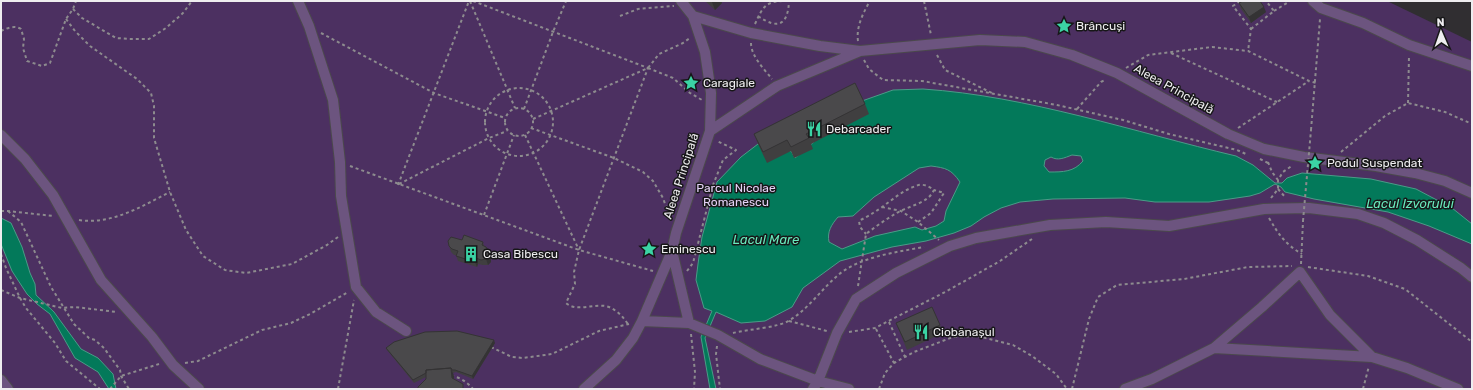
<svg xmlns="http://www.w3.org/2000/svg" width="1473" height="390" viewBox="0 0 1473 390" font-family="Rubik,sans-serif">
<rect width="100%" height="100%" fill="#302e31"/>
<!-- green -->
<path fill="#4c3061" d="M1,1h1386l85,41v347h-1471z"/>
<!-- water -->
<path fill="#03795a" stroke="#4a9c87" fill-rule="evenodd" d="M923,89c105,7 211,43 313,67l17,9 22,18h7l5,-5 15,-5 69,6 45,10 36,19 20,16v20l-43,-18 -41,-14 -74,-13 -29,-7 -4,-5 -6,-3 -15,9 -10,3 -41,6h-54l-30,-4 -72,1 -33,3 -19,6 -17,9 -13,9 -17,7 -28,8 -34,6 -52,14 -37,27 -11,19 -27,14 -24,2 -25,-11 -11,26 11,51h-6l-9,-52 11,-26 -8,-3 -8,-28 2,-16 4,-27 15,-55 24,-25 17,-13 33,7 4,7 67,-57 31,-11zM1072,155l9,1 2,5c-9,11 -20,11 -34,11l-5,-6 1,-6 6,-3c7,4 13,1 21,-2zM931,166c15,2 20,3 29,16l-14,29 -2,10 -8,5 -14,4 -7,-3 -40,9 -33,13 -13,-7c-2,-10 2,-17 9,-25l15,-1 21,-19 45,-29z
M1,218l10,5 11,24 8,26 5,11 1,11 18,17 27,37 17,9 15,16 3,15h-7l-11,-17 -23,-14 -25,-44 -13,-10 -10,-10 -15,-23 -11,-27z"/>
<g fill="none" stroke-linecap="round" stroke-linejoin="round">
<defs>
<path id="street" d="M298,1l11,25 24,74 7,62 1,34 15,91 20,25 30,19
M681,1l12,15 58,17 69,13 40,5 120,-11 45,2 47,13 45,18 111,61 36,15 40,8 72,9 39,7 30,8 27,12
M1313,1l8,7 42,15 46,22 63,21
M693,16l12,36 6,41 -1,38
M1,135l24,24 28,36 48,85 51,57 21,28 26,24
M672,251l17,72
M642,321l47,2 29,12 42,24 58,22 31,8
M1214,348l158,9
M1,380l7,9
M584,389l32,-29 17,-22 9,-17 30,-70 4,-18 34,-102 67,-45 81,-34
M813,389l5,-8 19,-48 19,-34 40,-26 54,-27 26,-8 74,-13 56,-3 63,4 95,-17 45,-1 49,6 26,9 33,17 44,28 11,9
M1125,389l27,-10 62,-31 48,-41 38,-35 30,43 42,42 35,11 51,21"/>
</defs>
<!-- street casing -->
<use href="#street" stroke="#4b494c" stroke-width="12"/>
<!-- path -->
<path stroke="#8d8b8e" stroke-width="2" stroke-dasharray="3 3" stroke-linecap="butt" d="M470,1l45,107
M473,1l175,67 -69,182 -5,22 1,12 -9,19c11,10 30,-1 43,4 9,4 14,10 19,17
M924,1l7,34
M1240,1l-7,5 18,23 -3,22
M73,9l9,9 34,20 13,1h20l17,-11 17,-15 9,-12
M1274,11l16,-10
M620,16l18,-7 36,-3
M758,16c20,14 30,9 31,-15
M66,19l9,12 15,15 47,33 14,14 3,13v32l16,54 16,38 17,26 22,14 21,3 46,-9 35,-19 11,-8
M755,24c8,-18 11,-23 31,-23
M1251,29l23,-18 -8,-10
M1,31c6,-3 14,-6 20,-2l3,10 -1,9 4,13 15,5 8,-3 16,-44 7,-10 3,-8
M321,33l113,60 71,25
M858,41c-2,-14 5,-28 12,-40
M751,43c0,13 13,26 21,36
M1171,53l106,49
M937,55l8,15 49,24
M864,60l5,9 14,11 39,1 135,24 66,15 46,14 68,16 9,4
M648,68l25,10 17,15 12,7
M1126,68l22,-13 64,-8 36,4 61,30 7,2
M485 122a34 34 0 1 1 68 0a34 34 0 1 1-68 0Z
M1408,103l1,-47
M505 122a14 14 0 1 1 28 0a14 14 0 1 1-28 0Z
M524,109l29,-77 13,-31
M1077,109l24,-27 4,-2
M533,119l115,-51 11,-14 24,-11 7,-5
M531,128l83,30 29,14 10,9 10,17 7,20
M1238,128l71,-47
M1311,130l9,-111
M525,135l54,115
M1341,152l44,-36 23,-13 37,9 27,12
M1260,159l8,4
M1268,162l4,10 6,8
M350,166l229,84 74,21
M399,184l90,-46 18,-7
M398,185l71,-184
M1278,189l8,9
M1271,198l7,-9v-9l5,-8 10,-7
M882,207l19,4 17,11 21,18
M1,211h7l45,5
M8,211l13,11 30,65 23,37 15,14 6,2 9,8 16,22 1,6 8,13
M484,215l30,-80
M1269,218c10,17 16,26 33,36
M79,220c33,5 63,-14 91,-28
M918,222l13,-9 13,-20 -10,-3
M1,254l5,14 14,30 6,10 29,35 11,18 34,28
M1301,264l2,-43
M1308,267l60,9 37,13 67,53
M687,271l6,-8 20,-78 10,-25 13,-10 -19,-9
M858,286l8,-52c9,-7 19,-14 29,-20 12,-8 33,-10 39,-24 -5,-4 -12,-7 -18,-4 -16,5 -29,19 -43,27 -4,3 -9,5 -14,8l1,6 6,7
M1,290l19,8 42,10 13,-1 42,5
M789,321l38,10
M889,322l16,35
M876,329l18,34
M849,332l26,-4 72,-37 53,-30 32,-22
M733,333c16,-4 45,-5 57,-13 18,-11 31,-30 47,-44 21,-19 60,-24 87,-29
M691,334l4,38 -1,17
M717,346l-1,8 4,35
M491,347l21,10 11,1 29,-4 47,-23 30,-7
M185,363l13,-2 64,-31 29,-7 19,-9 38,-22
M451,376c9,1 16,6 22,13
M110,389l11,-13 38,-12
M338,389l16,-89
M879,389l6,-16 9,-10 20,-11 39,-15 25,-1 35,9 19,11 24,18 11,15
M1072,389l17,-70 9,-22 19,-12 67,-6 64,-12 44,-1
M1363,389l6,-23"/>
<!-- street -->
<use href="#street" stroke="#6c547f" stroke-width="10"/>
<!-- path-bridge -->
<path stroke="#8d8b8e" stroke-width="2" stroke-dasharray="3 3" stroke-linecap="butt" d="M1303,221l8,-91"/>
</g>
<!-- wall -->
<path fill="#403f40" d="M705,1h16l1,2 -7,7z
M1239,3l27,9 -15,11 -10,-14z
M865,104l4,10 -58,30 2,5 -19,9 -3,-7 -24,12 -9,-19 -4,-10z
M462,240l21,2 1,4 7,12v4l-3,3h-5l-5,-1 -1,3 -19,-6 -2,-6h-2l-3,-3 -2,-6z
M896,323l44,2 3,8 -36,17z
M495,343l-22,36 -17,-7 -3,1 1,6h-28v-2l-12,6 -27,-33 -1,-2z"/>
<!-- shaded-wall -->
<path fill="#343334" d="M713,1h8l1,2 -7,7 -3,-8z
M1264,7l2,5 -15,11 -2,-6z
M489,252l2,6v4l-3,3 -2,-6z
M476,258l2,6 -1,3 -2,-5z
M494,340l1,3 -22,36 -1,-3z
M451,368l3,8v10l-2,-8z"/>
<!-- building -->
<path fill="#4a494b" stroke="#343334" d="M1243,1h17l4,6 -15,10 -10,-14z
M855,83l10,21 -59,30 3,4 -18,9 -4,-7 -24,12 -9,-18z
M464,235l19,7 -1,3 4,2 3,5v4l-3,3 -5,1 -5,-2 -1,4 -19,-6 2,-5 -6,-2 -3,-3 -1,-5 3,-4 11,3z
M932,307l8,18 -35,17 -9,-19z
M457,331l37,9 -22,36 -17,-6h-3l-1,-2 -25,2v3l-13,7 -27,-32 8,-6 31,-10z
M451,368l1,10 11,6v5h-45v-2l8,-8v-9z"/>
<!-- icons -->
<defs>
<symbol id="sight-bare" viewBox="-9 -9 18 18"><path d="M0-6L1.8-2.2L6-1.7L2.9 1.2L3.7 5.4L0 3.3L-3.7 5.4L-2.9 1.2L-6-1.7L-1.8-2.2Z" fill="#3bd4a4" stroke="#171718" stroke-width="2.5" paint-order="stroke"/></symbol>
<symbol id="restaurant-bare" viewBox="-9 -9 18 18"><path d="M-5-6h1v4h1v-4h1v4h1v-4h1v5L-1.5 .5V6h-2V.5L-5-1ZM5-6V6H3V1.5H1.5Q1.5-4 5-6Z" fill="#3bd4a4" stroke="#171718" stroke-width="2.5" paint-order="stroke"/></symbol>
<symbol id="building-bare" viewBox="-9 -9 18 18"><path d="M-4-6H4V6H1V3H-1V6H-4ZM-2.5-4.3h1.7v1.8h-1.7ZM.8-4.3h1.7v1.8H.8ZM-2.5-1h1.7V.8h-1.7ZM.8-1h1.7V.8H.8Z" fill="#3bd4a4" stroke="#171718" stroke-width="2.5" paint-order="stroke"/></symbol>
</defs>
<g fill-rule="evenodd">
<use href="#sight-bare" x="1053" y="15" width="22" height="22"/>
<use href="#sight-bare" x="680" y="72" width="22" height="22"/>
<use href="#restaurant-bare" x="803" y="118" width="22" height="22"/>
<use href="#sight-bare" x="1304" y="152" width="22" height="22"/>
<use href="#sight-bare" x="638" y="238" width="22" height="22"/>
<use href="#building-bare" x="460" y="243" width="22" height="22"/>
<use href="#restaurant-bare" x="910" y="321" width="22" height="22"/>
</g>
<g text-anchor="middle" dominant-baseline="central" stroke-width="3" stroke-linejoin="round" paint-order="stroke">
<!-- poi labels -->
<g font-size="12" fill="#eeedef" stroke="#171718" text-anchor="start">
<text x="1076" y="26">Brâncuși</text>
<text x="703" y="83">Caragiale</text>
<text x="826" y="129">Debarcader</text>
<text x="1327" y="163">Podul Suspendat</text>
<text x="661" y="249">Eminescu</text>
<text x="483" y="254">Casa Bibescu</text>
<text x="933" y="332">Ciobănașul</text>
</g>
<!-- street labels -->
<g font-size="12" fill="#eeedef" stroke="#171718">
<text transform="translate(1174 89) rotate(29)">Aleea Principală</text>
<text transform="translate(681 176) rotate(-72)">Aleea Principală</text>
</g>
<!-- park labels -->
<g font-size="12" fill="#e5d2f7" stroke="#171718">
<text x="736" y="188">Parcul Nicolae<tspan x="736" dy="14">Romanescu</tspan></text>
</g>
<!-- water labels -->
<g font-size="13" font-style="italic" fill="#69ebbd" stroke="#171718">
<text x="1410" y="203">Lacul Izvorului</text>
<text x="766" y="239">Lacul Mare</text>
</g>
</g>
<!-- border -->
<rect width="1473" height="390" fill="none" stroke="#eeedef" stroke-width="4"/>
<!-- north arrow -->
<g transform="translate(1441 32) rotate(358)" stroke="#171718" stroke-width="3" paint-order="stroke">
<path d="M0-3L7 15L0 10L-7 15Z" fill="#eeedef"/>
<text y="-6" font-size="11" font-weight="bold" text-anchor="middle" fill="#eeedef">N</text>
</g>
</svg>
